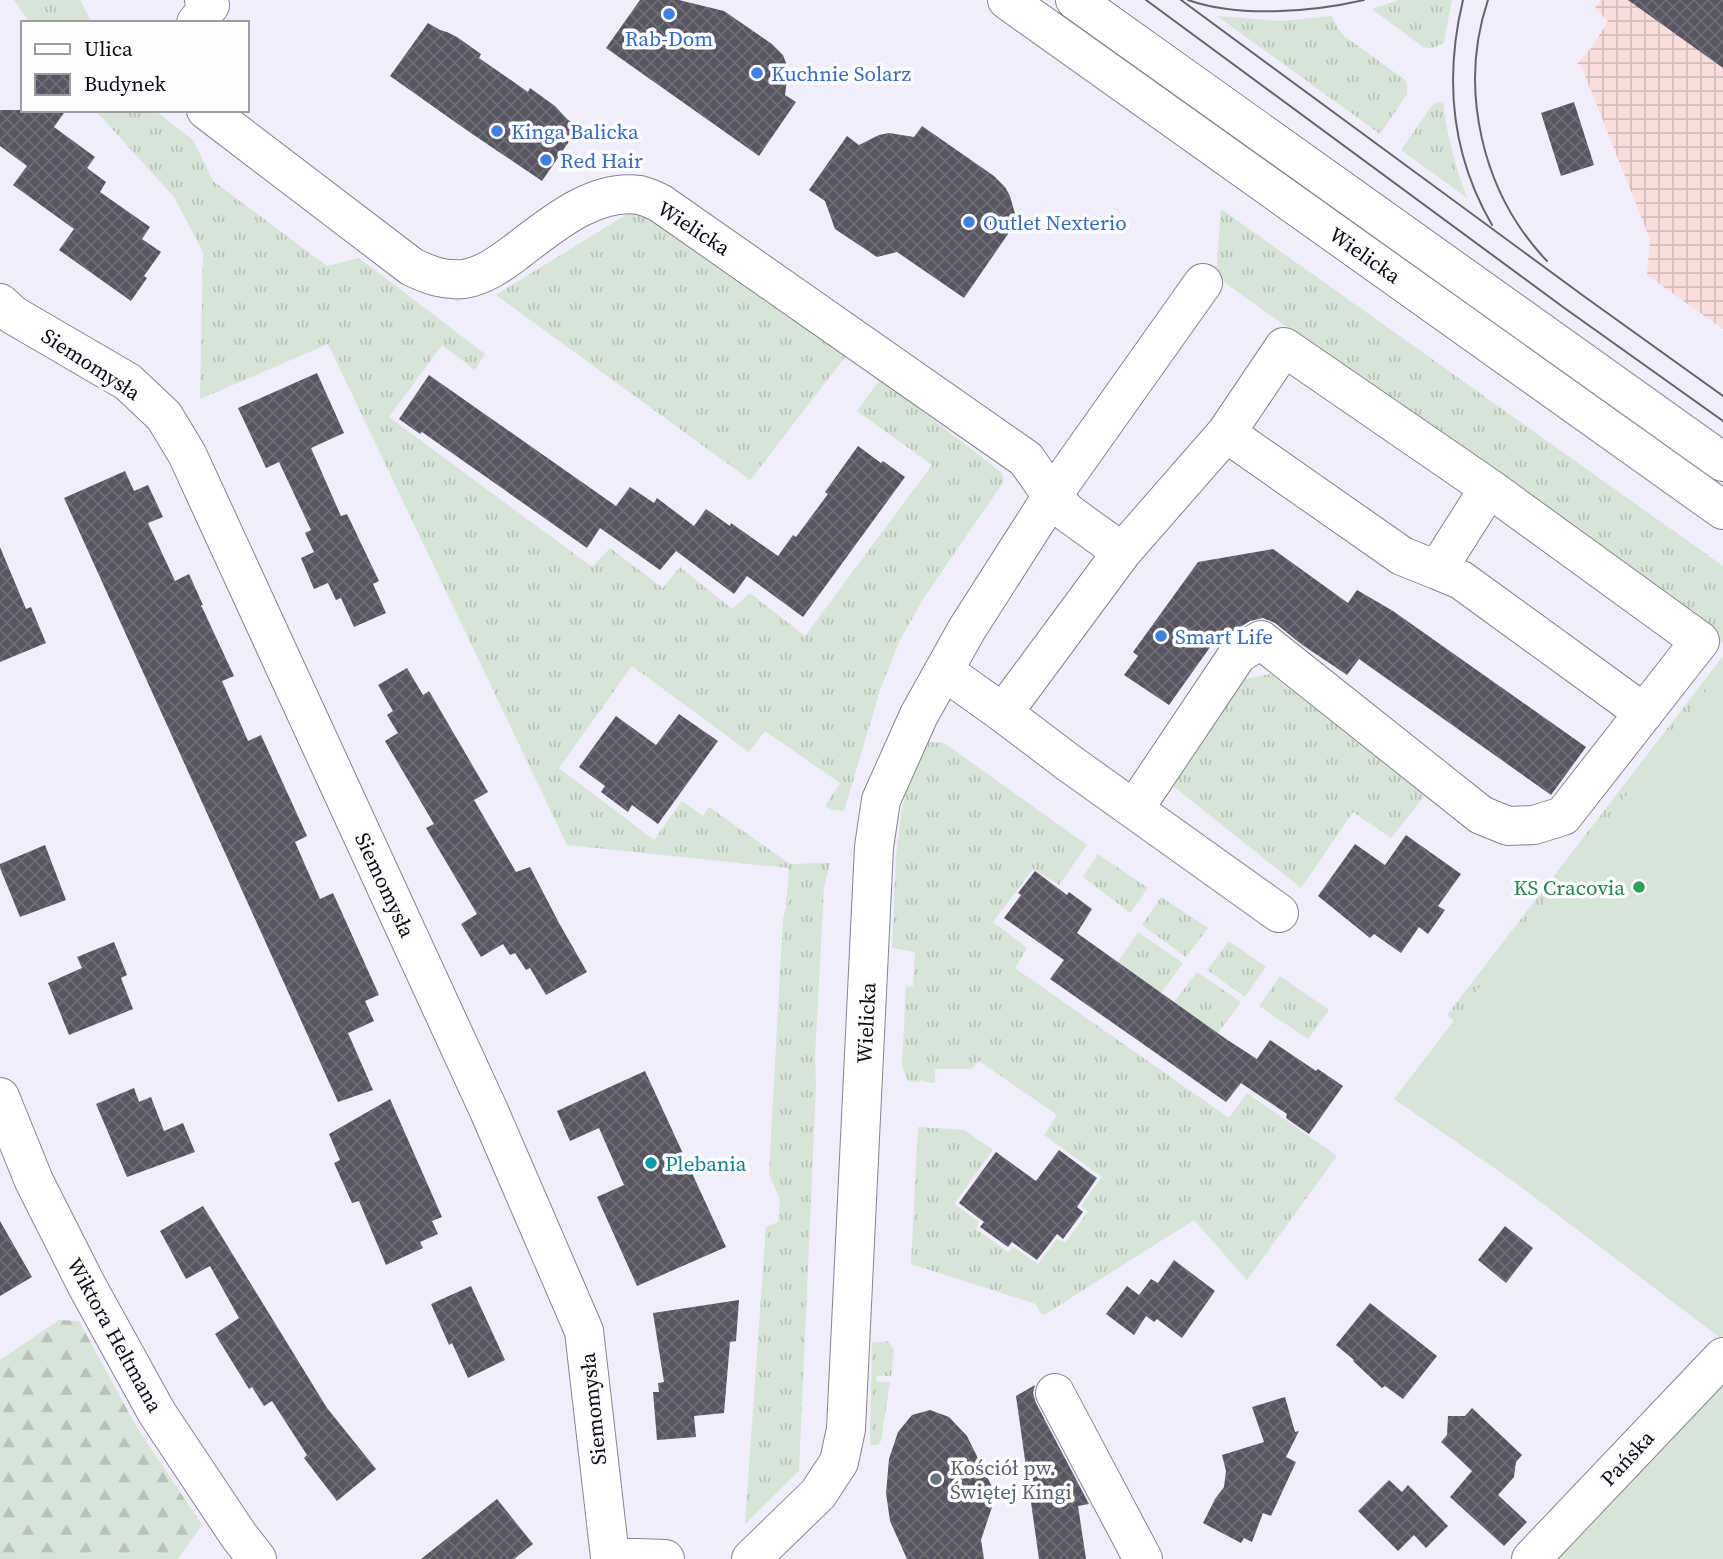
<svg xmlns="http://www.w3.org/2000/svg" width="1723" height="1559" viewBox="0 0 1723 1559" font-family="'Source Serif 4',serif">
<defs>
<pattern id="industrial-grid" width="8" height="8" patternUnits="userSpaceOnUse" patternTransform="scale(1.75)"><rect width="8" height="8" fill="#f9dedb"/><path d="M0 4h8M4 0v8" fill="none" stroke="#d4bdbb"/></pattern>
<pattern id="grass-tufts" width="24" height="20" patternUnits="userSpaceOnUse" patternTransform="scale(1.75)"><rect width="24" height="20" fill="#d6e5d5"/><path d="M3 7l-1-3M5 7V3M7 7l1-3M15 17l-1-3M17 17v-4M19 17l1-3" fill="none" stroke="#b6c3b6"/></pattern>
<pattern id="forest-firs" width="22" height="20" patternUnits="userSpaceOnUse" patternTransform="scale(1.75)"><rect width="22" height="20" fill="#d6e5d5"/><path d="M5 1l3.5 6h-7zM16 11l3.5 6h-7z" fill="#b6c3b6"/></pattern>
<pattern id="building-cross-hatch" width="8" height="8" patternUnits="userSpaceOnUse" patternTransform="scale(1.75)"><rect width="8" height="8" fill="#585562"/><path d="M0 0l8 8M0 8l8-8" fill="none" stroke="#706d77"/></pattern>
</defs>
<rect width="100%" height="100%" fill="#f0edfc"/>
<!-- industrial -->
<path fill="url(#industrial-grid)" d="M1601,0h122v329l-76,-54 3,-36 -69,-174 -4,-1 15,-17 16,-26 -13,-13z"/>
<!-- grass -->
<path fill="url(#grass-tufts)" d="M14,0h66l12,23h-62z
M1399,0h53l-8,42c-8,5 -12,8 -21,5l-51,-38z
M1217,16l63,5 52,-5 5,11 7,9 60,43 3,4v11l-27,40z
M1443,102c4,35 12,63 24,96l-66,-48 30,-43 4,-4z
M95,110h59l39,30 20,41 114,85 32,-8 126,96 -10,16 -33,-25 -53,72 203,150 18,-19 53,40 17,-21 52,42 18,-16 55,43 127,-171 -75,-54 23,-32 121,93 3,9 -81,118 -24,43 -18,45 -37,124 -12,-1 -7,-4 15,-23 -75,-52 -16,21 -117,-86 -73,102 95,72 28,-39 21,15 6,-9 81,57 40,-1 -6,24 -9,170 1,29 -17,385 -54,53 21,-297 12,-5 2,-22 -11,-26 14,-255 3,-11 3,-40 -222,-23 -239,-501 -128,55 3,-147 -29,-55z
M637,208l215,140 -102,132 -254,-185z
M1221,209l502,357v77l-507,-367z
M1723,656v89l-232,309 -44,-39z
M1270,674l156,120 -35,44 -38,-26 -52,76 -128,-102 40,-64 33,-43z
M928,742l16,1 143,102 -28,40 -26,-16 -40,53 34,26 -12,20 214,150 18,-25 90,63 -90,124 -53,-60 -150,95 -3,-1 -5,-10 -125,-40 7,-137 46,3 29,20 -39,54 25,18 -3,7 32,23 5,-5 25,17 19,-25 8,4 23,-31 -7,-6 21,-29 -58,-42 13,-20 -78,-54 -8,8h-36v14l-10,-1 -4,-2 -3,2 -10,-1 -6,-16 4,-79 7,1 2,-35 -23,-4 4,-92 6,-47 6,-27z
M1098,854l50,34 -18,25 -47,-36z
M1161,897l47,31 -22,29 -44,-32z
M1138,932l45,31 -22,30 -43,-31z
M1229,941l37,26 -21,30 -38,-27z
M1197,972l44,30 -23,31 -44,-31z
M1280,976l49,34 -21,29 -49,-33z
M888,1341l6,9 -3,26h-15l1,6h13l-9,59 -3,4h-8l2,-102z"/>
<!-- forest -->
<path fill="url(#forest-firs)" d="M59,1320l20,1 58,107 65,97 -24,34h-178v-199z"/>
<!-- pitch -->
<path fill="#d6e5d5" d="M1723,674v666l-210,-159 -119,-82 324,-424z
M1723,1382v177h-172z"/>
<!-- building -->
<path fill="url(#building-cross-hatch)" d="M640,0h39l45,11 48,33 11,11 3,8 2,9 -3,23 11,7 -37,54 -153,-108z
M1628,0h95v68z
M428,23l12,7 7,2 10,5 24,17 -2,4 49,34 2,-4 25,18 12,13 12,8 -37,54 -77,-52 -75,-53z
M1574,102l20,63 -33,11 -20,-63z
M0,110h66l-12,17 41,30 -8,11 19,14 -6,10 50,35 -8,12 19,13 -17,24 3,2 -16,23 -72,-51 15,-21 -61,-44 14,-19 -27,-20z
M922,126l72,50 11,11 5,9 7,25 -53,77 -67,-46 -20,5 -42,-28 -10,-28 -16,-11 38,-54 12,9 20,-10 10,-2 25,4z
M317,373l27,60 -33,15 30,68 6,-2 32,67 -6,3 13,29 -32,14 -13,-29 -5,2 -8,-17 -14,6 -13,-31 13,-6 -9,-19 6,-3 -32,-68 -13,6 -28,-60z
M429,375l187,131 14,-19 24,16 3,-5 37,28 12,-17 24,17 1,-3 47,33 15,-21 3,2 32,-43 -3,-2 33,-46 23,17 2,-2 22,16 -102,140 -56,-41 -13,18 -58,-43 -16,19 -60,-42 -13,20 -165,-116 -2,2 -21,-15z
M125,471l9,20 14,-6 15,32 -15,6 27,58 14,-7 14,31h-2l33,71 -12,5 26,60 13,-6 46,101 -12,6 25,57 13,-6 46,102 -14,6 9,20 -26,12 25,57 -35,12 -274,-604z
M0,547l26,62 5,-2 15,36 -46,19z
M1273,549l75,54 9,-13 36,21 193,136 -35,48 -192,-136 -12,16 -46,-31 -26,-21 -12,-5 -13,3 -23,14 -6,6 -3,-5 -49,69 -45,-30 14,-19 -5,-4 65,-90z
M407,668l16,27 6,-4 59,101 -14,8 42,72 14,-5 29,56 28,49 -41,23 -16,-27 -4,2 -11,-17 -5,2 -7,-11 -22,13 -20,-33 16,-10 -51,-86 8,-4 -49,-83 13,-8 -11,-18 6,-4 -15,-26z
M679,714l39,27 -60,83 -26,-19 -4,7 -27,-20 4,-6 -26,-19 37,-51 40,29z
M1406,835l55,39 -23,32 7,4 -17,24 -9,-7 -18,26 -27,-19 -4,4 -52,-42 37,-52 30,21z
M45,845l21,55 -46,17 -20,-49v-4z
M1035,871l32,24 2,-3 23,17 -15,24 149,106 31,20 13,-19 46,31 2,-2 25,17 -34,48 -23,-16 1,-4 -46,-31 -15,19 -176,-123 14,-19 -60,-42 17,-23 -3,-2z
M114,942l13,33 -6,3 12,31 -64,26 -21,-52 34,-15 -5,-11z
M645,1071l81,176 -89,39 -40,-89 27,-12 -25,-57 -29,13 -13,-30z
M134,1088l5,14 12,-5 13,34 19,-8 12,29 -68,25 -31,-73z
M390,1099l52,118 -10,4 6,13 -18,8 3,6 -37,17 -27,-64 -7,2 -18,-40 6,-3 -11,-26z
M1059,1150l38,28 -20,29 6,5 -20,27 -6,-5 -20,26 -25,-18 -4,5 -28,-20 4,-5 -25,-19 37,-51 40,29z
M203,1206l124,202 49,61 -39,32 -33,-43 3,-3 -35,-54 -8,5 -12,-19 -3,2 -34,-55 24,-16 -29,-52 -24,13 -26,-48z
M0,1221l32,56 -32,19z
M1505,1226l28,22 -27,35 -28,-23z
M1174,1260l41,31 -33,47 -25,-19 -3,3 -8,-6 -12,19 -28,-21 21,-28 12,9 12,-16 7,4z
M471,1286l34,74 -37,18 -16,-35 -3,2 -18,-41z
M739,1300l-3,41 -6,1 -6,71 -30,3 2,21 -39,3 -4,-48h6l-1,-9 6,-1 -11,-69z
M1370,1303l67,53 -34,43 -18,-13 -3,2 -29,-27 1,-1 -18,-15z
M1035,1385l-2,8 3,10 53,101 -11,2 8,53h-47l-23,-163z
M1285,1397l10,35 4,-1 -13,26 10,5 -25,54 -8,-3 -11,29 -8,-4 -3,5 -38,-20 12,-24 9,-12 2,-16 -4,-16 42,-13 -12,-35z
M1472,1408l50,47 -6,7 -2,15 -16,18 29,27 -23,24 -54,-49 22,-26 -31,-29 6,-7 1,-19h17z
M930,1410l19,7 18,19 29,59 -15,45 3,19h-77l-17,-38 -4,-28 3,-34 9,-27 14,-17z
M1389,1480l13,12 6,-7 40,41 -22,22 -12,-13 -16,16 -40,-40z
M497,1499l36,45 -19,15h-93z"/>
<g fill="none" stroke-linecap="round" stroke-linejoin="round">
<defs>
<path id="street" d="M196,23l14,-18 -6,-5
M206,110l206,157c17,8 32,14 52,12 19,-3 36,-15 52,-27 34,-26 78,-64 124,-57 7,2 14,5 20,8l366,256 26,37 16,17 54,39
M0,303l13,12 115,67 36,34 23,38 302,657 95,220 26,226
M1226,433l176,123 35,14
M1489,488l-52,82 24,10 183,133
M944,671l59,42 66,50 210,150
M1003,713l119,-161 104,-119 58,-86 205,141 211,153 -137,175 -29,9 -26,1 -27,-11 -220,-175 -23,14 -104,155
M0,1097l34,84 53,105 70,127 82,123 18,23
M1055,1393l88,166
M610,1557l55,2
M751,1559l67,-65 21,-32 7,-33 28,-582 7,-47 38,-85 48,-86 85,-133 151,-213
M1531,1559l192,-202"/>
<path id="secondary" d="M1007,0l716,510
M1075,0l648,462"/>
</defs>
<!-- street casing -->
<use href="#street" stroke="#878391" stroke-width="40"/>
<!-- secondary casing -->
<use href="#secondary" stroke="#878391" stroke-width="40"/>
<!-- street -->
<use href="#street" stroke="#fff" stroke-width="38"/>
<!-- secondary -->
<use href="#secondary" stroke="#fff" stroke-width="38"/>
<!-- tram -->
<path stroke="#65646d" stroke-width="2" d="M1146,0l417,307 160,114
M1181,0l404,297 138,99
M1188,0c51,18 124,12 176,0
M1463,0c-19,79 -12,154 29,225
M1488,0c-30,89 -6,193 59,261"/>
</g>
<!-- markers -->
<g fill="#3f7fe0" stroke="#fdfcff" stroke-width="2.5">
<circle cx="669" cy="14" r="7"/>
<circle cx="757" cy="73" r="7"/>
<circle cx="497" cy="131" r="7"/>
<circle cx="546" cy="160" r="7"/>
<circle cx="969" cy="222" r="7"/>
<circle cx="1161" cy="636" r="7"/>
</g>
<circle fill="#2e9e5b" stroke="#fdfcff" stroke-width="2.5" cx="1639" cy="887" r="7"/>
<circle fill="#0f9aa8" stroke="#fdfcff" stroke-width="2.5" cx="651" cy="1163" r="7"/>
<circle fill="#6b7280" stroke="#fdfcff" stroke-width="2.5" cx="936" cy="1479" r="7"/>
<g text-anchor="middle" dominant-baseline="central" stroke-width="7" stroke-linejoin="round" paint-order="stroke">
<!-- shop labels -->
<g font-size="21" fill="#366cbe" stroke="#fdfcff" text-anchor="start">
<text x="669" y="38" text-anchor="middle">Rab-Dom</text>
<text x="771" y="73">Kuchnie Solarz</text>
<text x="511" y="131">Kinga Balicka</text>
<text x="560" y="160">Red Hair</text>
<text x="983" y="222">Outlet Nexterio</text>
<text x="1175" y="636">Smart Life</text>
</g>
<!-- street labels -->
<g font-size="21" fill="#0c0b10" stroke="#fdfcff">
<text transform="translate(694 228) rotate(33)">Wielicka</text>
<text transform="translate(1365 255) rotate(35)">Wielicka</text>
<text transform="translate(91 364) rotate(33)">Siemomysła</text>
<text transform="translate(385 885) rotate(65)">Siemomysła</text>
<text transform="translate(866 1023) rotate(-87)">Wielicka</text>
<text transform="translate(115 1335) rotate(61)">Wiktora Heltmana</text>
<text transform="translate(593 1409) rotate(-96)">Siemomysła</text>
<text transform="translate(1627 1458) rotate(-47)">Pańska</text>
</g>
<!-- leisure labels -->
<g font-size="21" fill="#27864d" stroke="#fdfcff" text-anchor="end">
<text x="1625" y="887">KS Cracovia</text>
</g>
<!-- culture labels -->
<g font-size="21" fill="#0d838f" stroke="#fdfcff" text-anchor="start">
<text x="665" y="1163">Plebania</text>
</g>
<!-- worship labels -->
<g font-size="21" fill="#5b616d" stroke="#fdfcff" text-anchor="start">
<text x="950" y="1467">Kościół pw.<tspan x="950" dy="24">Świętej Kingi</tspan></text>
</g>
</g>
<!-- legend -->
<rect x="21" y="21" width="228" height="91" fill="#fdfcff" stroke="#9d9c9f" stroke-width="2"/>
<rect x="35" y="44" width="35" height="10" fill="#ffffff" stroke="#9d9c9f" stroke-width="2"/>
<text x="84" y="56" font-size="21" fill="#0c0b10">Ulica</text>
<rect x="35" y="74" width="35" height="21" fill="url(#building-cross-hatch)" stroke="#9d9c9f" stroke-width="2"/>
<text x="84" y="91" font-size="21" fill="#0c0b10">Budynek</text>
</svg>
